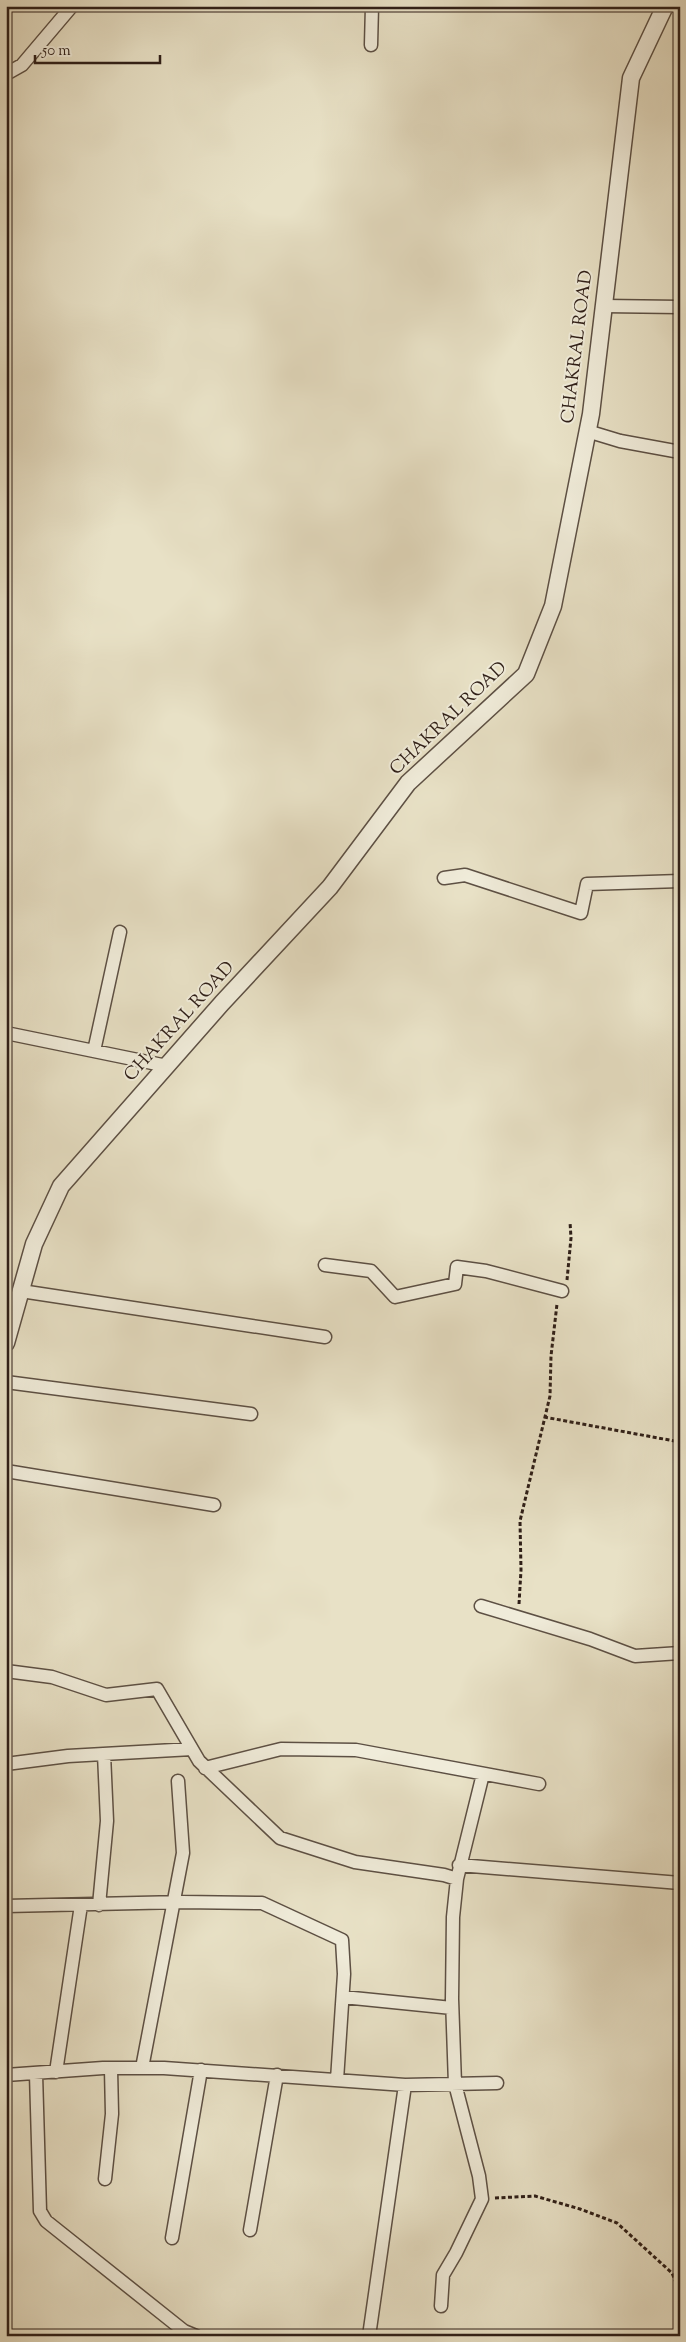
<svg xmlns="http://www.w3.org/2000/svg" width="686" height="2342" viewBox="0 0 686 2342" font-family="'Sorts Mill Goudy',serif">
<rect width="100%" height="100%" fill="#e8e1c6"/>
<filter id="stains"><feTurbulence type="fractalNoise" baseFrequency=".004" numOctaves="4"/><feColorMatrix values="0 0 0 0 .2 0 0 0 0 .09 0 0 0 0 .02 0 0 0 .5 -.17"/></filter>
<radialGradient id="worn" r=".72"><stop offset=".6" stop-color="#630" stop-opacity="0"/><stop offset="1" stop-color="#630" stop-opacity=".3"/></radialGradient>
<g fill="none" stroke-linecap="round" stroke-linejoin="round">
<defs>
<path id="minor" d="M371,45l1,-39
M6,74l16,-9 50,-59
M604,306l76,1
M587,431l33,10 60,11
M444,878l21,-3 116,38 6,-29 93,-3
M6,1033l161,33
M94,1051l26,-119
M325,1265l46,6 24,26 60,-13 2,-17 29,4 76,20
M21,1291l304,46
M6,1382l245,32
M6,1471l208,34
M481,1606l109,33 45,17 45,-3
M6,1671l46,6 54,18 51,-6 42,72 81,77 75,24 89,13 13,4
M6,1764l62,-8 124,-7
M205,1768l76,-19 75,1 183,34
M459,1865l221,18
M99,1905l8,-84 -3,-67
M6,1906l176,-4 80,1 80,37 2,34 -7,106
M343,1997l109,11
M142,2068l41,-215 -5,-72
M56,2072l25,-167
M36,2074l4,137 6,10 138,110 12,5
M6,2075l97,-7h61l241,17 92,-2
M105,2179l7,-65 -1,-45
M250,2230l27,-155
M172,2238l29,-168
M441,2306l2,-31 13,-22 26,-54 -3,-23 -24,-92 -3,-85 1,-82 4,-38 26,-105
M369,2336l36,-251"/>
<path id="tertiary" d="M6,1343l28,-99 27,-58 161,-183 108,-116 78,-104 118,-109 27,-68 38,-192 40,-336 34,-72"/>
</defs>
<!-- minor casing -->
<use href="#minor" stroke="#5d5044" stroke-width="15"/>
<!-- tertiary casing -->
<use href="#tertiary" stroke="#5d5044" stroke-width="19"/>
<!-- path -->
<path stroke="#2f1f18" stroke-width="3" stroke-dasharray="4 2.5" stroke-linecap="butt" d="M567,1280l4,-42 -1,-16
M544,1417l136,25
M519,1604l2,-34 -1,-49 30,-125 1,-40 6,-52
M495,2198l40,-2 45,13 37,14 55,50 8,19"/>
<!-- minor -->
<use href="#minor" stroke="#f0ecda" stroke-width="12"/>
<!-- tertiary -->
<use href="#tertiary" stroke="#f0ecda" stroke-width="16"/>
</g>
<g text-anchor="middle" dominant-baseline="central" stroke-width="4" stroke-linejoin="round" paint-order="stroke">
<!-- street labels -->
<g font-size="18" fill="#2f1f18" stroke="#f0ecda">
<text transform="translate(578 347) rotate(-83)">CHAKRAL ROAD</text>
<text transform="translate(449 719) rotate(-44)">CHAKRAL ROAD</text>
<text transform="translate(180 1022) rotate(-48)">CHAKRAL ROAD</text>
</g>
</g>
<!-- margin -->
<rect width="686" height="2342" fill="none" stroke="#e8e1c6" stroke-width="25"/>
<rect x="8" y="8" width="671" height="2327" fill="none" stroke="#2f1f18" stroke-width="2.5"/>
<rect x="12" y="12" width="661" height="2317" fill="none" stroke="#2f1f18"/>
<!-- scale -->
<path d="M35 55v8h125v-8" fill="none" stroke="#2f1f18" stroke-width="2.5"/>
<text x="42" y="55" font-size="15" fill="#2f1f18" stroke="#f0ecda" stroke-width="4" paint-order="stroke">50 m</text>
<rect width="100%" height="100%" filter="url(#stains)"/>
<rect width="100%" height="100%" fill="url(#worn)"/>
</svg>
